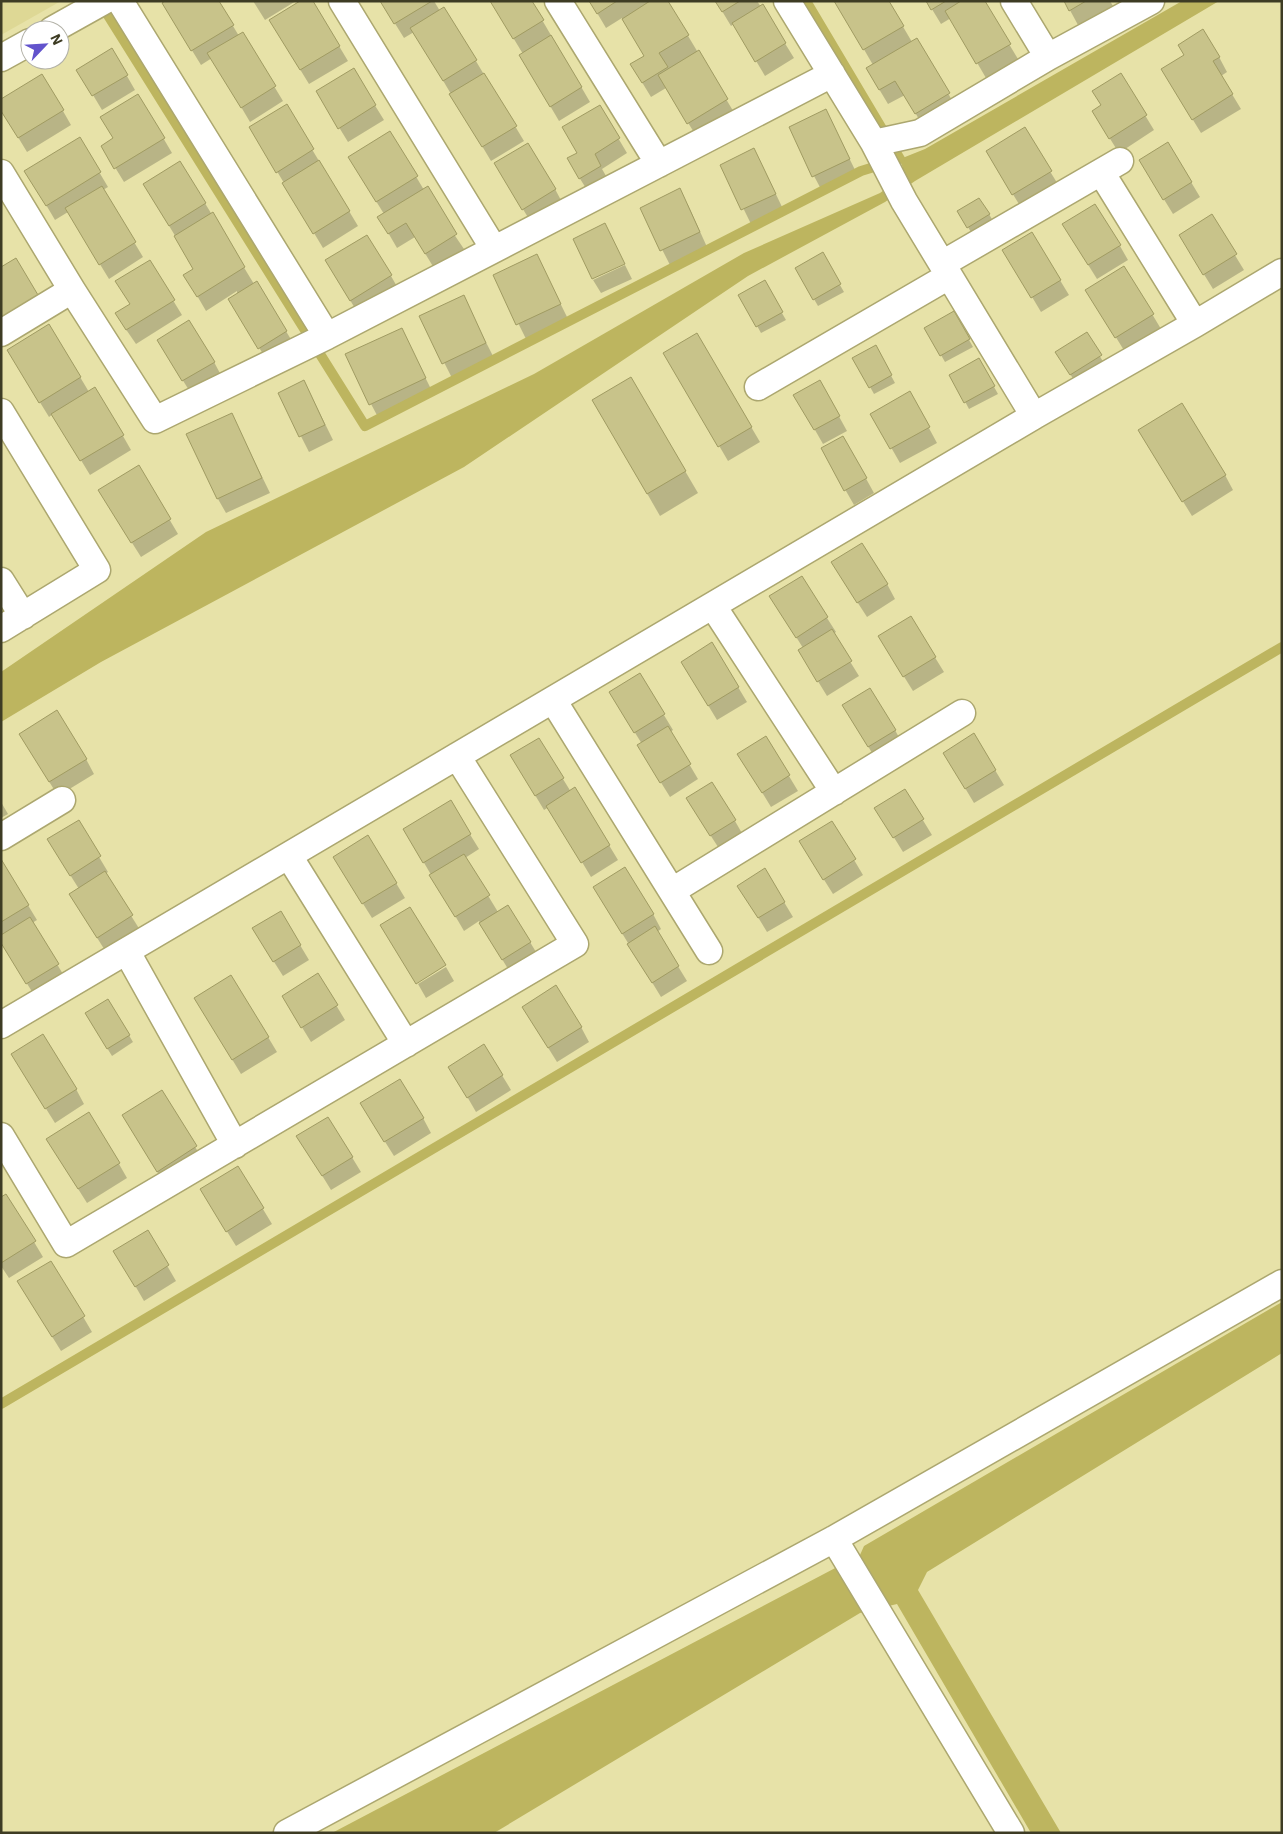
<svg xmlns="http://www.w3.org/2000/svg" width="1283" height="1834" viewBox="0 0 1283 1834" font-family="'IBM Plex Sans',sans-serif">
<rect width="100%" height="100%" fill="#e7e2a8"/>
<!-- built -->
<path fill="#ded895" d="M1,1h60l-60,34z"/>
<!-- water -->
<path fill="#bdb55f" d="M1182,1h37l-304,180 -30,21 -137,74 -284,191 -363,195 -100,60v-50l205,-140 328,-158 210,-121 136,-60 25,-18 -5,-16 25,-10z
M1282,1302v51l-355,219 -9,18 143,243h-30l-134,-229 -37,9 -366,220h-162l528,-278 4,-9z"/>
<!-- shadow -->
<path fill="#0003" d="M218,1l21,35 3,-3 41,68 -33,21 -38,-64 -11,7 -29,-47z
M253,1h43l-31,19z
M381,1h53l6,10 4,-3 80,133 -33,20 -77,-129 -10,6z
M491,1h40l59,101 -31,19 -30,-51 -6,-16z
M590,1h77l68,113 -38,23 -31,-49 -15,9 -11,-18 6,-23 -24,-38 -16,10z
M716,1h41l4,6 1,-1 32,52 -29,18 -31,-52 -3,2z
M836,1h52l24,41 5,-3 40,70 -33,19 -19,-33 -17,9 -21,-35 6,-4z
M927,1h56l35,58 -32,19 -35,-60 -10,6z
M1065,1h45l3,5 -35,19z
M279,35l60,11 9,15 -39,23z
M112,50l23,40 -33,20 -24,-40z
M1219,57l8,15 -6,4 20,33 -40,24 -30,-49z
M353,70l31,50 -36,22 -22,-36z
M1120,74l34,56 -35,23 -17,-27 1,-20z
M138,95l34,58 -48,29 -22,-36 12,-8z
M286,106l72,120 -35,22 -72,-120z
M599,106l28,47 -25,16 7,12 -20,12 -12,-19 2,-21z
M1,109l62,2 8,14 -44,27z
M826,111l31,63 -35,17 -8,-15z
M1024,129l35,57 -37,23 -35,-57z
M390,133l34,57 40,59 -30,19 -19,-31 -18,11 -18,-31 5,-3 -26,-42z
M79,138l29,49 -5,3 40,67 -34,22 -41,-67 -13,8 -29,-49z
M180,162l74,122 2,-2 39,64 -27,16 -30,-48 -1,-23 -31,20 -21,-36 10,-6 -42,-70z
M722,165h40l21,44 -32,15z
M1149,175l42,7 9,15 -27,17z
M504,178l51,11 8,15 -31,20z
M688,205l19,42 -37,18 -29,-57z
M959,211l30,3 4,7 -21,13z
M1211,216l33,54 -31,19 -24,-39z
M1032,234l37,61 -28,17 -28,-47z
M1072,239l48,7 8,14 -31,19z
M822,254l22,38 -26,14 -22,-38z
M537,256l31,63 -42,20 -31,-63z
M149,261l33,54 -46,29 -11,-16 6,-23z
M625,265l7,14 -31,14 -8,-13z
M1124,267l37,62 -36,23 -29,-47z
M335,275l56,1 8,14 -40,25z
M764,282l22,38 -25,13 -21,-38z
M463,297l31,61 -42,20 -31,-61z
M954,313l19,34 -28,15 -19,-33z
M49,325l40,67 34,44 8,14 -41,25 -37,-61 -4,3 -32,-52z
M401,329l32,64 -54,26 -8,-15z
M1086,334l18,29 -29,19 -18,-30z
M697,335l63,107 -32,19 -63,-108z
M875,346l20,37 -21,11 -20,-36z
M167,355l47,7 8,15 -30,18z
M979,360l19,34 -29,15 -18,-34z
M631,379l67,114 -38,23 -66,-115z
M304,381l29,59 -24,12 -30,-59z
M820,382l27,49 -24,13 -28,-49z
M910,393l27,50 -37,20 -28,-49z
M232,415l38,78 -44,20 -8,-14z
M843,437l31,56 -20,12 -32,-56z
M1148,445l77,30 8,15 -41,26z
M138,466l40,68 -37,23 -33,-52z
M841,577l46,7 8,15 -28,18z
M802,578l25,40 9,14 -3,2 26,42 -32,20 -19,-31 -5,-17 -23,-37z
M910,617l34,55 -31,19 -25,-40z
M639,674l34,56 -3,2 28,47 -28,18 -23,-37 -5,-16 -23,-37z
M691,677l47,10 9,15 -30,18z
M852,720l43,10 8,15 -26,16z
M766,738l32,53 -27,16 -23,-38z
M29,749l57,10 8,15 -36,22z
M953,768l42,2 9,15 -30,18z
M520,770l43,9 8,13 4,-3 43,71 -27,17 -42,-70 -5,3z
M905,791l27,44 -29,17 -18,-29z
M1,802l7,12 -7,4z
M450,802l29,47 -14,9 33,54 32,30 9,15 -28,17 -32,-53 -15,10 -51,-87z
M696,813l39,8 8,14 -23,15z
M78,822l30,50 -3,2 35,56 -34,22 -27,-43v-20l-22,-35z
M832,823l31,52 -30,19 -24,-38z
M1,861l36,59 -5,3 34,56 -30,19 -35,-56z
M343,872l53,11 9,15 -33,20z
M748,901l36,1 9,15 -26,15z
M603,902l50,12 8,15 -4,3 30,49 -26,16z
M262,943l38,2 9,15 -26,16z
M446,967l8,14 -28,17 -8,-14z
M318,975l27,45 -34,22 -19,-31z
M108,1000l25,42 -21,14 -26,-42z
M204,1013l64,24 9,15 -36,22z
M532,1022l49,5 8,15 -32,20z
M484,1046l27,44 -35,22 -26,-45z
M21,1069l55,20 8,15 -29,19z
M162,1091l42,71 -38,24 -34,-56z
M328,1118l33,54 -30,18 -24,-39z
M370,1118h53l8,15 -37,23z
M56,1154l63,10 8,14 -40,25z
M238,1168l34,56 -36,22 -26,-42z
M6,1195l37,62 -34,21 -8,-12v-68z
M147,1231l29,50 -32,20 -29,-50z
M51,1262l41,70 -31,19 -34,-55z"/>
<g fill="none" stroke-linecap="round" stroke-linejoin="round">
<!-- stream -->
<path stroke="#bdb55f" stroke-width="10" d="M101,4l264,422 496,-255 39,-12 -94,-158
M1,1404l1281,-757"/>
</g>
<!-- building -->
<path fill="#c8c38a" stroke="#a09b62" d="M165,1h54l15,24 -43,26 -29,-48z
M300,1h13l27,45 -40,24 -31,-50z
M380,1h52l-38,23z
M490,1h42l12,19 -31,19z
M589,1h28l-20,13z
M650,1h18l21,34 -30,18 9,14 -26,16 -12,-19 14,-8 -22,-37z
M715,1h25l-18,11z
M834,1h55l15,25 -41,24z
M926,1h20l-15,9z
M961,1h24l26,43 -35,20 -31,-53z
M1064,1h22l-17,10z
M763,4l23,39 -31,19 -23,-39z
M444,7l33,53 -34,21 -33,-53z
M1203,29l17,28 -7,4 20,33 -41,26 -31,-51 23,-14 -6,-10z
M243,32l33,54 -35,22 -34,-55z
M551,35l31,52 -32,20 -31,-52z
M917,38l33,55 -35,21 -20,-33 -16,9 -13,-22z
M112,48l16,27 -36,21 -16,-26z
M699,50l29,49 -41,25 -29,-49z
M354,68l22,37 -38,24 -22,-38z
M484,73l33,53 -35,21 -33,-53z
M1121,73l26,42 -38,24 -17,-28 9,-6 -9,-14z
M42,74l22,36 -46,28 -17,-27v-12z
M138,94l27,44 -51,31 -13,-23 12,-8 -13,-21z
M287,104l27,45 -38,24 -27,-46z
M600,105l20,33 -25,16 6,12 -22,13 -12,-21 10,-5 -15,-26z
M826,109l24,50 -38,18 -23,-50z
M1025,127l27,44 -40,24 -26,-44z
M390,131l28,45 -42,26 -28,-45z
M80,137l21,35 -55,34 -22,-35z
M1168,142l24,40 -29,18 -24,-40z
M528,143l28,46 -34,21 -28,-47z
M754,148l22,46 -35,16 -21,-45z
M319,160l31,51 -37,23 -31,-51z
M180,161l26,42 -37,23 -26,-42z
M102,186l34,56 -37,23 -34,-57z
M428,186l29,48 -32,20 -19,-31 -18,11 -11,-17z
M680,188l20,44 -40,19 -20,-43z
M979,198l11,16 -23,14 -10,-17z
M1095,204l26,41 -33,20 -26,-41z
M213,212l32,55 -48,30 -14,-22 10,-6 -19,-33z
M1212,214l25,40 -34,21 -24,-40z
M605,223l20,41 -33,15 -19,-40z
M1032,232l29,48 -30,18 -29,-48z
M367,235l25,40 -42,26 -25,-41z
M823,252l18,32 -28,16 -18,-32z
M537,254l24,50 -45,21 -23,-50z
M16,258l25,42 -40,25v-58z
M150,260l25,40 -49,30 -11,-17 15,-9 -15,-23z
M1124,266l30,48 -39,24 -30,-48z
M765,280l18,32 -27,15 -18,-32z
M257,281l30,50 -29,18 -30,-50z
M464,295l22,48 -44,21 -23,-48z
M954,311l16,28 -30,17 -16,-28z
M189,320l26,42 -33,19 -25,-41z
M49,324l32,53 -42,26 -32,-53z
M402,328l24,50 -57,27 -24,-51z
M1087,332l15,23 -32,20 -15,-23z
M697,333l55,94 -34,20 -55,-94z
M876,345l16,30 -23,13 -17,-30z
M979,358l16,28 -31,17 -15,-28z
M631,377l55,94 -39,23 -55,-94z
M304,380l21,45 -26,12 -21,-44z
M820,380l20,36 -26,14 -21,-35z
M95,387l29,48 -44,26 -29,-47z
M910,391l20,36 -40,22 -20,-35z
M1182,403l44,72 -44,27 -44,-72z
M232,413l30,65 -45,21 -31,-65z
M843,436l24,42 -23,13 -23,-43z
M139,465l32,54 -40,24 -33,-53z
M862,543l26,41 -31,19 -26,-41z
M802,576l26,41 -32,21 -27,-42z
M911,616l25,41 -33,20 -25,-41z
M832,629l20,32 -35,21 -19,-32z
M712,642l27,45 -31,19 -27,-44z
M640,673l25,41 -31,19 -25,-41z
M870,688l26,42 -28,17 -26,-42z
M57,710l30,49 -38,23 -30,-48z
M668,726l23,38 -31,19 -23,-38z
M974,733l22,37 -31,19 -22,-36z
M766,736l24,39 -28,18 -25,-39z
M539,738l25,40 -29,18 -25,-41z
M712,782l24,38 -26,16 -24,-38z
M575,787l35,58 -29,18 -35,-57z
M905,789l19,30 -31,19 -19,-30z
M451,800l20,34 -48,29 -20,-34z
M79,820l22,36 -31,20 -23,-37z
M832,821l24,38 -33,21 -24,-39z
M368,835l29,48 -35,21 -29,-47z
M464,854l26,41 -35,22 -26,-42z
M1,859l28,46 -28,17z
M625,867l29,47 -32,20 -29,-47z
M765,868l20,34 -27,16 -21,-32z
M105,871l28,44 -36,23 -28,-44z
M508,905l23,37 -29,18 -23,-37z
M410,907l36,58 -30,19 -36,-59z
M281,911l20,34 -28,17 -21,-34z
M30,917l29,47 -33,20 -25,-41v-8z
M655,926l24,40 -27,17 -25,-39z
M318,973l20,32 -37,23 -19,-32z
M231,975l38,62 -37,23 -38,-62z
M556,985l26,42 -34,21 -26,-41z
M108,999l22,36 -23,14 -22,-36z
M43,1034l34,55 -32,20 -34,-55z
M484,1044l19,31 -36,23 -19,-31z
M400,1079l24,39 -40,24 -24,-39z
M162,1090l35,56 -40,26 -35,-57z
M89,1112l31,51 -42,26 -32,-50z
M328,1117l25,40 -31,19 -26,-40z
M238,1166l26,42 -38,24 -26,-43z
M6,1194l30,47 -35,22v-66z
M148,1230l21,35 -34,22 -22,-36z
M51,1261l34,55 -33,21 -35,-56z"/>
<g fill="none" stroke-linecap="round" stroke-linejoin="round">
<defs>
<path id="minor" d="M120,1l207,335
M342,1l152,248
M558,1l101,163
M1014,1l34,56
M52,30l52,-29
M1,58l29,-16
M874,143l46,-10 128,-76 103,-56
M1101,172l94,152
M1,173l71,117 83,130 172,-84 505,-262
M942,264l178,-103
M1,333l71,-43
M758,387l191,-111
M1,412l96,158 -96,59
M1034,416l161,-92 87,-52
M1,581l22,35
M713,606l121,186
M553,700l156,251
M1,837l61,-37
M289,856l117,188
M672,891l290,-178
M127,952l108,193
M1,1025l1033,-609 -130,-215 -30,-58 -87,-142
M1,1136l65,108 509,-300 -118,-188
M834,1539l177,294
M287,1833l547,-294 448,-256"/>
</defs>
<!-- minor casing -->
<use href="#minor" stroke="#aca76f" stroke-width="29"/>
<!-- minor -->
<use href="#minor" stroke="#fff" stroke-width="26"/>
</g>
<!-- border -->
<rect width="1283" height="1834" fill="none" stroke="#3e3c24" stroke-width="5"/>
<!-- north arrow -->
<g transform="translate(45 45) rotate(65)"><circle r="24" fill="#ffffff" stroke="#b2b1a7"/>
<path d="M0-4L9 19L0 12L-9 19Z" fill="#6253cc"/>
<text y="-8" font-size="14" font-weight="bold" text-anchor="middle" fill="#3e3c24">N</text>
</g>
</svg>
